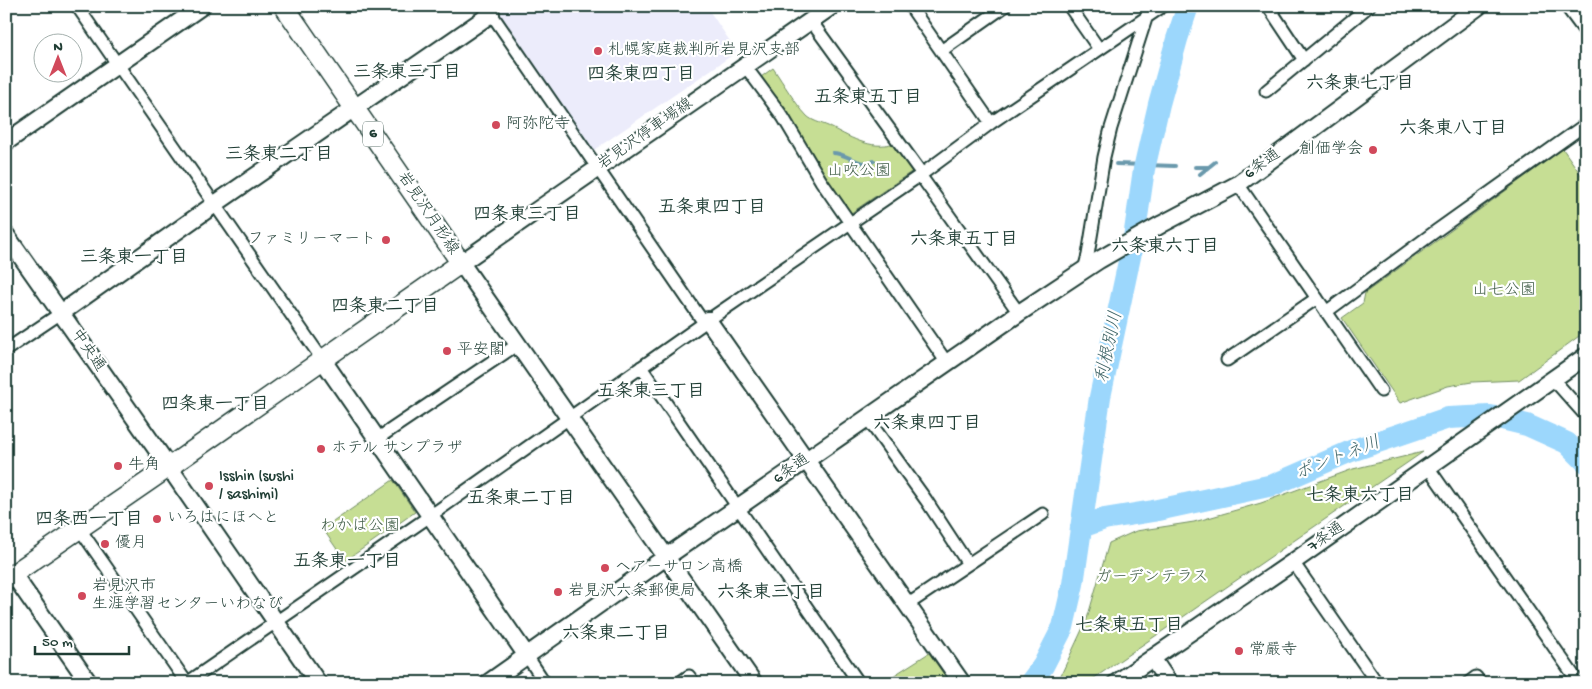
<svg xmlns="http://www.w3.org/2000/svg" width="1592" height="689" viewBox="0 0 1592 689" font-family="'Gochi Hand','Klee One',sans-serif">
<rect width="100%" height="100%" fill="#fff"/>
<filter id="ink" filterUnits="userSpaceOnUse"><feTurbulence type="fractalNoise" baseFrequency=".02" numOctaves="2"/><feDisplacementMap in="SourceGraphic" scale="10" xChannelSelector="R" yChannelSelector="G"/><feConvolveMatrix kernelMatrix="1 2 1 2 8 2 1 2 1" color-interpolation-filters="sRGB"/></filter>
<g filter="url(#ink)">
<!-- built -->
<path fill="#ececfb" d="M493,6h213l30,44 -2,4 -140,96z"/>
<!-- green -->
<path fill="#c6de94" stroke="#728e64" d="M773,68c11,16 21,34 34,48 5,5 14,7 21,10 20,10 43,25 66,17l20,27 -63,43 -24,-32 -66,-104z
M1563,149l23,33v149l-67,49 -47,2 -24,4 -48,17 -58,-85 21,-15 2,-10z
M1423,452l-336,231h-32l6,-8 26,-56 22,-76 27,-12 58,-9 67,-19 92,-34z
M393,480l22,32 -70,49 -22,-32z
M929,653l21,30h-68z"/>
<g fill="none" stroke-linecap="round" stroke-linejoin="round">
<!-- stream -->
<path stroke="#6a99ac" stroke-width="4" d="M833,153c14,0 27,15 41,8
M1116,164l59,2
M1195,167h13
M1200,174l15,-12"/>
<!-- river -->
<path stroke="#9cd7fc" stroke-width="22" d="M1081,527l23,-8 49,-8 120,-26 78,-34 97,-33 42,-2 37,9 40,18 19,19
M1030,683l13,-17 20,-39 10,-43 27,-187 34,-159 10,-69 15,-65 18,-65 11,-33"/>
<defs>
<path id="street" d="M77,6l245,353
M486,6l218,317
M1069,6l30,43
M1268,6l36,54
M1566,6l20,27
M811,21l111,153
M941,51l64,-45
M745,66l38,51 38,64 126,182
M1266,91l103,-85
M991,123l172,-117
M920,175l99,138
M1238,184l143,207
M1084,270l4,-15 16,-98 7,-29 39,-122
M1326,312l110,-81 150,-107
M6,350l55,-37
M1227,360l90,-62
M641,367l218,316
M1553,379l33,37
M867,418l59,82 42,64
M377,439l141,-95
M1428,467l151,216
M79,528l108,155
M1293,562l84,121
M907,605l136,-91
M527,656l18,27
M187,683l243,-167 274,-193 218,-149 69,-51 -81,-117
M679,683l10,-7 5,7
M1468,683l8,-6 4,6"/>
<path id="secondary" d="M6,142l196,-136
M6,235l163,232 149,216
M61,313l154,-109 276,-190
M708,320l254,363
M322,359l205,297
M13,574l76,109
M1152,658l17,25
M488,683l178,-126 353,-244 80,-53 26,-15 37,-21 76,-40 241,-178
M754,683l-293,-420 371,-257
M1116,683l177,-121 293,-206"/>
<path id="primary" d="M6,579l163,-112 292,-204 -177,-257"/>
</defs>
<!-- street casing -->
<use href="#street" stroke="#1f3d34" stroke-width="15"/>
<!-- secondary casing -->
<use href="#secondary" stroke="#1f3d34" stroke-width="20"/>
<!-- primary casing -->
<use href="#primary" stroke="#1f3d34" stroke-width="22"/>
<!-- street -->
<use href="#street" stroke="#fff" stroke-width="11"/>
<!-- secondary -->
<use href="#secondary" stroke="#fff" stroke-width="16"/>
<!-- primary -->
<use href="#primary" stroke="#fff" stroke-width="19"/>
</g>
</g>
<!-- markers -->
<g fill="#d1495b" stroke="#fff" stroke-width="2">
<circle cx="598" cy="51" r="5"/>
<circle cx="496" cy="125" r="5"/>
<circle cx="1373" cy="150" r="5"/>
<circle cx="386" cy="240" r="5"/>
<circle cx="447" cy="351" r="5"/>
<circle cx="321" cy="449" r="5"/>
<circle cx="118" cy="466" r="5"/>
<circle cx="209" cy="486" r="5"/>
<circle cx="157" cy="519" r="5"/>
<circle cx="105" cy="544" r="5"/>
<circle cx="605" cy="568" r="5"/>
<circle cx="558" cy="592" r="5"/>
<circle cx="82" cy="596" r="5"/>
<circle cx="1239" cy="651" r="5"/>
</g>
<g text-anchor="middle" dominant-baseline="central" stroke-width="4.5" stroke-linejoin="round" paint-order="stroke">
<!-- shield labels -->
<rect fill="#fff" stroke="#627771" stroke-width="1" x="363" y="121.5" width="20" height="25" rx="4"/>
<g font-size="15" font-weight="bold" fill="#1f3d34">
<text x="373" y="134">6</text>
</g>
<!-- poi labels -->
<g font-size="16" fill="#1f3d34" stroke="#fff" text-anchor="start">
<text x="608" y="51">札幌家庭裁判所岩見沢支部</text>
<text x="506" y="125">阿弥陀寺</text>
<text x="1363" y="150" text-anchor="end">創価学会</text>
<text x="376" y="240" text-anchor="end">ファミリーマート</text>
<text x="457" y="351">平安閣</text>
<text x="331" y="449">ホテル サンプラザ</text>
<text x="128" y="466">牛角</text>
<text x="219" y="477">Isshin (sushi<tspan x="219" dy="18">/ sashimi)</tspan></text>
<text x="167" y="519">いろはにほへと</text>
<text x="115" y="544">優月</text>
<text x="615" y="568">ヘアーサロン高橋</text>
<text x="92" y="587">岩見沢市<tspan x="92" dy="18">生涯学習センターいわなび</tspan></text>
<text x="568" y="592">岩見沢六条郵便局</text>
<text x="1249" y="651">常嚴寺</text>
</g>
<!-- street labels -->
<g font-size="16" fill="#1f3d34" stroke="#fff">
<text transform="translate(646 135) rotate(-35)">岩見沢停車場線</text>
<text transform="translate(1263 165) rotate(-36)">6条通</text>
<text transform="translate(427 214) rotate(56)">岩見沢月形線</text>
<text transform="translate(87 351) rotate(55)">中央通</text>
<text transform="translate(792 470) rotate(-35)">6条通</text>
<text transform="translate(1327 538) rotate(-35)">7条通</text>
</g>
<!-- park labels -->
<g font-size="16" fill="#405d47" stroke="#fff">
<text x="859" y="172">山吹公園</text>
<text x="1504" y="291">山七公園</text>
<text x="360" y="527">わかば公園</text>
<text x="1152" y="578">ガーデンテラス</text>
</g>
<!-- neighbourhood labels -->
<g font-size="18" font-weight="bold" fill="#1f3d34" stroke="#fff">
<text x="407" y="73">三条東三丁目</text>
<text x="641" y="75">四条東四丁目</text>
<text x="1360" y="84">六条東七丁目</text>
<text x="868" y="98">五条東五丁目</text>
<text x="1453" y="129">六条東八丁目</text>
<text x="279" y="155">三条東二丁目</text>
<text x="712" y="208">五条東四丁目</text>
<text x="527" y="215">四条東三丁目</text>
<text x="964" y="240">六条東五丁目</text>
<text x="1165" y="247">六条東六丁目</text>
<text x="134" y="258">三条東一丁目</text>
<text x="385" y="307">四条東二丁目</text>
<text x="651" y="392">五条東三丁目</text>
<text x="215" y="405">四条東一丁目</text>
<text x="927" y="424">六条東四丁目</text>
<text x="1360" y="496">七条東六丁目</text>
<text x="521" y="499">五条東二丁目</text>
<text x="89" y="520">四条西一丁目</text>
<text x="347" y="562">五条東一丁目</text>
<text x="771" y="593">六条東三丁目</text>
<text x="1129" y="626">七条東五丁目</text>
<text x="616" y="634">六条東二丁目</text>
</g>
<!-- water labels -->
<g font-size="18" font-style="italic" fill="#3e6466" stroke="#fff">
<text transform="translate(1110 347) rotate(-78)">利根別川</text>
<text transform="translate(1338 459) rotate(-22)">ポントネ川</text>
</g>
</g>
<!-- margin -->
<rect width="1592" height="689" fill="none" stroke="#fff" stroke-width="25"/>
<rect x="12" y="12" width="1567" height="664" fill="none" stroke="#1f3d34" stroke-width="2" filter="url(#ink)"/>
<!-- north arrow -->
<g transform="translate(58 58)"><circle r="24" fill="#ffffff" stroke="#a5b1ae"/>
<path d="M0-4L9 19L0 12L-9 19Z" fill="#d1495b"/>
<text y="-8" font-size="14" font-weight="bold" text-anchor="middle" fill="#1f3d34">N</text>
</g>
<!-- scale -->
<path d="M35 646v8h94v-8" fill="none" stroke="#1f3d34" stroke-width="2.5"/>
<text x="42" y="646" font-size="15" fill="#1f3d34" stroke="#ffffff" stroke-width="4" paint-order="stroke">50 m</text>
</svg>
